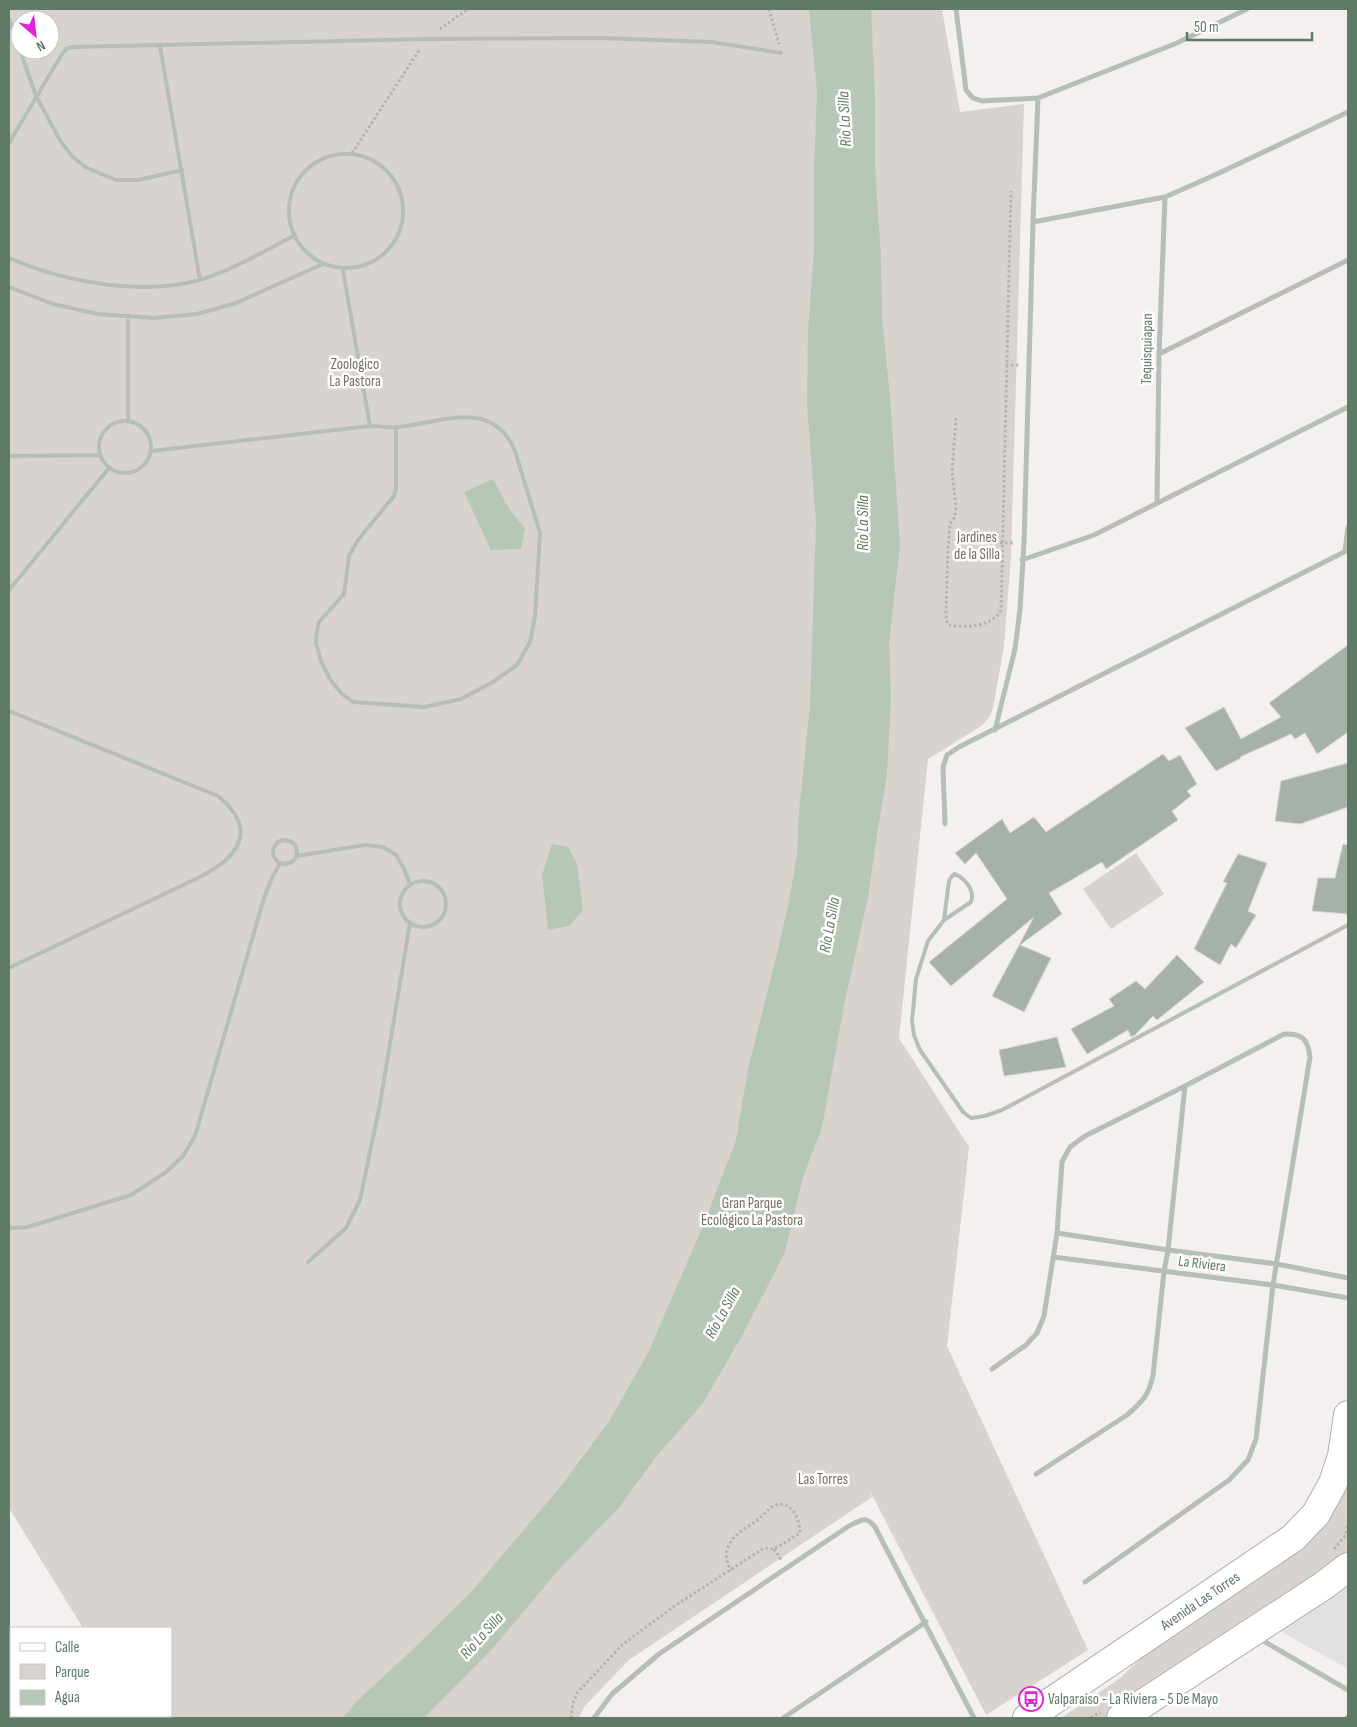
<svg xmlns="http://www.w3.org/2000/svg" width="1357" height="1727" viewBox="0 0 1357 1727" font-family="'Sofia Sans Condensed',sans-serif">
<rect width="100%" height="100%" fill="#f4f0f0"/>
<!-- built -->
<path fill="#e1e1e0" d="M1348,1583v86l-70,-39z"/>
<!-- green -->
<path fill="#d8d3cf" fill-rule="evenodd" d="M9,9h933l18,103 64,-8 -13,452 -7,90 -11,62 -3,8 -7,9 -55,34 -29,279 70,109 -22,199 141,304 -102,65 -116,-224 2,6 -243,163 -45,47 -5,11h-460l1,-2h51v-88h-88l-74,-120zM20,20h30v30h-30z
M1136,853l28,41 -53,35 -28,-40z
M1348,1456v93l-15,18 -228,151h-44l58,-39 22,-21 37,-30 75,-53z"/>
<!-- water -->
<path fill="#b6c6b7" d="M809,9h62l4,87v70l6,91 1,61 8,78 10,150 -11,97 2,54 -4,77 -10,61 -9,62 -24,108 -22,123 -19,49 -18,75 -42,82 -40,69 -47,54 -38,52 -57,58 -68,81 -69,70h-81l13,-16 54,-50 62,-61 90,-106 48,-65 38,-67 55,-127 33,-86 12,-71 28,-111 13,-57 8,-46 2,-43 11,-107 6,-182 -9,-119 1,-74 6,-80v-79l3,-79z
M493,479l15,28 17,22 -4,20 -30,1 -27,-58z
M552,844l16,3 9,17 6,46 -14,16 -21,4 -6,-55z"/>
<!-- building -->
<path fill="#a6b2a8" stroke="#d5d2d3" d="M1348,645v87l-31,22 -12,-21 -10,6 -4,-5 -51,23 1,1 -25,13 -31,-43 39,-21 17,32 40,-22 -12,-14z
M1163,754l6,7 11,-6 17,29 -10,7 4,5 -19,15 6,9 -72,49 -4,-7 -53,31 13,21 -42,31 31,13 -27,54 -32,-16 42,-79 -83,69 -22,-24 78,-63 -31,-46 -11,11 -10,-11 47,-34 8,14 24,-16 12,15z
M1348,763v44l-48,17 -25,-3 6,-40z
M1343,844l5,1v69l-36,-3 6,-33h17z
M1238,854l29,9 -19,48 8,4 -20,33 -5,-4 -11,21 -26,-16 33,-66 -4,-1z
M1177,955l27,27 -47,38 -4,-4 -18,19 -4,2 -3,-7 -41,24 -16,-25 43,-23 -5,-7 27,-18 9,8z
M1057,1037l9,30 -62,9 -5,-26z"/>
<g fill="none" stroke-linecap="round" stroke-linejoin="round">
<defs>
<g id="secondary">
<path id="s1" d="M1027,1718l266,-180 23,-24 17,-31 9,-27 6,-41"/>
<path d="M1121,1718l202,-132 25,-19"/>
</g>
</defs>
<!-- secondary casing -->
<use href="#secondary" stroke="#a8b4ab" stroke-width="30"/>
<!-- path -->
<path stroke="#aeb6b0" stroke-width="3" stroke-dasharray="2.5 2.5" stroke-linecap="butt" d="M769,9l10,35
M440,29l28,-20
M352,153l68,-104
M1006,365h14
M956,418l-4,53 4,36 -1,10 -5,7 -2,23 -2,65v8l3,5c17,3 43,2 52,-15l10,-419
M995,543h20
M774,1549l8,12
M1334,1549l12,-14 2,-11
M571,1718l2,-15 5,-11 44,-47 51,-38 91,-59 10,1 26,-16c0,-13 -8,-33 -24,-28 -7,2 -10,8 -15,12 -10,9 -26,15 -32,28 -5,10 -2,17 2,26
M1091,1718l9,-6"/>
<!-- service -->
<path stroke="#b5bfb8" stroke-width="4" d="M9,19l27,77 25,46 11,14 13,11 31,13h22l44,-10
M160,46l40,234
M9,143l53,-89 4,-5 7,-2 353,-8 175,-1 111,4 69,11
M289 211a57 57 0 1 1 114 0a57 57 0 1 1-114 0Z
M9,258c55,24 135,39 194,21 31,-10 60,-27 90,-43
M343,270l27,156c9,0 19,2 28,1 44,-4 94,-30 117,24l25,82 -5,83 -5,26 -13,23 -24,17 -32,17 -37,8 -71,-5 -12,-9 -11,-14 -9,-18 -5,-18 1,-12 2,-9 25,-28 5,-38 9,-16 36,-44 2,-7v-62
M9,287l44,17 45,10 56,4 43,-4 39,-11 87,-39
M128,421v-105
M99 447a26 26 0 1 1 52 0a26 26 0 1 1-52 0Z
M151,451l219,-25
M9,456l92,-1
M9,590l100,-122
M9,711l209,85c23,19 33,41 8,64 -8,7 -18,12 -26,17l-191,91
M273 852a12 12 0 1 1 24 0a12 12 0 1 1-24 0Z
M297,856l68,-11 18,2 13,8 8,14 6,15
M400 904a23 23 0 1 1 46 0a23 23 0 1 1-46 0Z
M944,920l5,-39 3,-5 3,-2c11,5 20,17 16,28l-27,18 -16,21 -12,38 -4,42 2,14 6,15 43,62 8,6 14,-2 17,-6 346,-185
M9,1228l19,-1 103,-32 35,-23 17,-16 12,-20 69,-238 7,-18 9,-17
M308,1262l38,-34 14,-28 20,-96 30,-181"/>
<!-- minor -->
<path stroke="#b5bfb8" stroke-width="5" d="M956,9l10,81 7,8 9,3 56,-3 139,-55 70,-34
M1033,222l132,-25 52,-23 131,-62
M1159,354l189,-94
M1157,503l2,-149 6,-157
M1345,551l3,-24
M1022,560l72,-25 254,-128
M995,730l20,-81 5,-40 4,-66 9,-321 5,-124
M945,824l-2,-57 4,-12 12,-8 389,-197
M1057,1233l111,17 109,14 71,14
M1053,1257l220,28 75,13
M992,1369l34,-24 11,-12 7,-17 13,-83 5,-71 8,-15 15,-11 100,-50 99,-52c18,-1 24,5 26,23l-37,228 -17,154 -8,21 -19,20 -144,102
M1036,1474l91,-59c16,-14 22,-20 26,-40l11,-103 4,-22 17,-164
M1260,1639l88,51
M594,1718l18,-24 47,-40 190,-128c12,-6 17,-11 26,1l99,191
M783,1718l143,-96
M1347,1718l1,-1"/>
<!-- secondary -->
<use href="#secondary" stroke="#fff" stroke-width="28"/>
</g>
<!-- icons -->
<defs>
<symbol id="bus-ring" viewBox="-11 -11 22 22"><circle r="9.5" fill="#fff" stroke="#de25d8" stroke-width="1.5"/><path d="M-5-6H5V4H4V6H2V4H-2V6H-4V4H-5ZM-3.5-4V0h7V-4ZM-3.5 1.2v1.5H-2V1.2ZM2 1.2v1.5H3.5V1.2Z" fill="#de25d8"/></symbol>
</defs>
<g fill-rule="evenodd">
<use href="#bus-ring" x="1017" y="1685" width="28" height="28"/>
</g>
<g text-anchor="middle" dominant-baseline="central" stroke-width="5" stroke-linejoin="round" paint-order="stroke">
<!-- street labels -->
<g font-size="15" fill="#5f7a66" stroke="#fff">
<text transform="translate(1147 349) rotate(-89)">Tequisquiapan</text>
<text transform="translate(1202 1264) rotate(7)">La Riviera</text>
<text stroke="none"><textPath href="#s1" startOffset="209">Avenida Las Torres</textPath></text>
</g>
<!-- park labels -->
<g font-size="15" fill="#776f62" stroke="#fff">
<text x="355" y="364">Zoologico<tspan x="355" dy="17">La Pastora</tspan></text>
<text x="977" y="537">Jardines<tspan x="977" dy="17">de la Silla</tspan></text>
<text x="752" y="1203">Gran Parque<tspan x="752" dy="17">Ecológico La Pastora</tspan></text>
<text x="823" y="1479">Las Torres</text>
</g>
<!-- poi labels -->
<g font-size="15" fill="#5f7a66" stroke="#fff" text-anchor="start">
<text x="1048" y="1699">Valparaíso - La Riviera - 5 De Mayo</text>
</g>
<!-- water labels -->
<g font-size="16" font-style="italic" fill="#5f7e61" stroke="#fff">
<text transform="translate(845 119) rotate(-93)">Río La Silla</text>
<text transform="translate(863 523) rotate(-90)">Río La Silla</text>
<text transform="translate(830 925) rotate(-80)">Río La Silla</text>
<text transform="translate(723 1313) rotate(-61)">Río La Silla</text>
<text transform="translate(482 1636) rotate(-48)">Río La Silla</text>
</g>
</g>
<!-- border -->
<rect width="1357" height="1727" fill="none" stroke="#5f7a66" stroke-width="20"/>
<!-- legend -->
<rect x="10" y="1627" width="162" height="90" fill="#ffffff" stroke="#bfcac2"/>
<rect x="20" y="1643" width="25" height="8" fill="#ffffff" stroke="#bfcac2"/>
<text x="55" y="1652" font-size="15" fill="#5f7a66">Calle</text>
<rect x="20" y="1664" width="25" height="15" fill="#d8d3cf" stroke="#bfcac2"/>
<text x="55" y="1677" font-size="15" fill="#5f7a66">Parque</text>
<rect x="20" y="1690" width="25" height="15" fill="#b6c6b7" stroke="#bfcac2"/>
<text x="55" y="1702" font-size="15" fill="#5f7a66">Agua</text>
<!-- north arrow -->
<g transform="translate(35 35) rotate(152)"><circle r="24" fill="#ffffff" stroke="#bfcac2"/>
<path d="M0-4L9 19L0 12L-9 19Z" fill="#de25d8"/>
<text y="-8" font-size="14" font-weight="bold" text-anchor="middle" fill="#5f7a66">N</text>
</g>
<!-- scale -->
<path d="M1187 32v8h125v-8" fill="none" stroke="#5f7a66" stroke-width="2.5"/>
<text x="1194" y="32" font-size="15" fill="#5f7a66" stroke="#ffffff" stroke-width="4" paint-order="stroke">50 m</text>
</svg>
